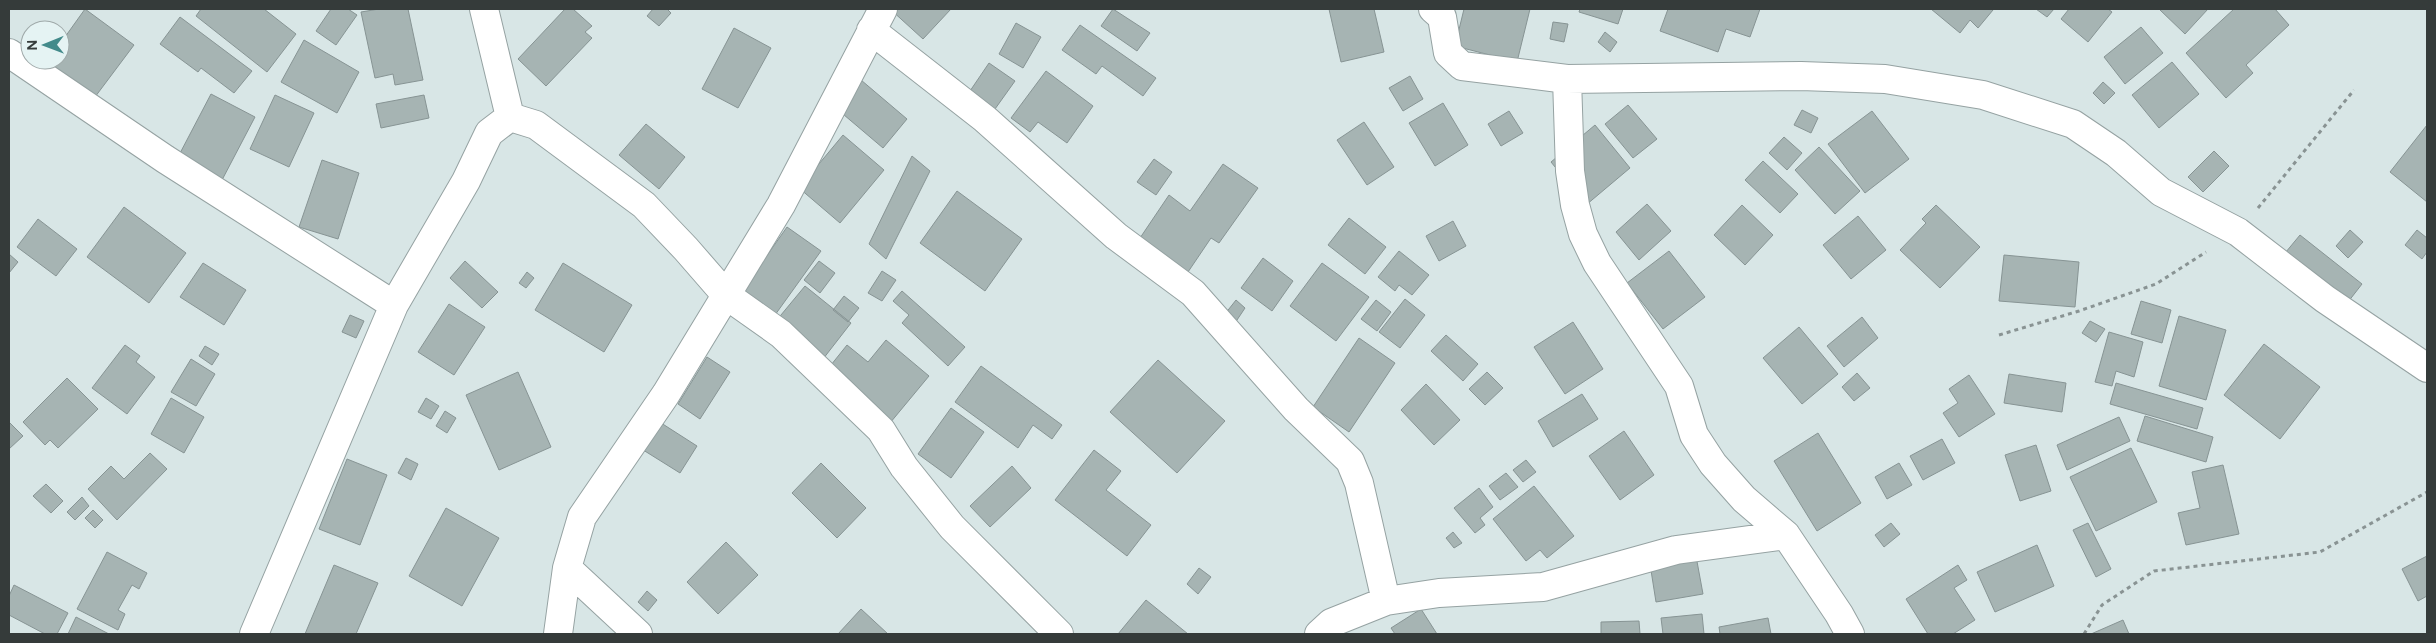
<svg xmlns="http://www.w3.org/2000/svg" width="2436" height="643" viewBox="0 0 2436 643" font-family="Figtree,sans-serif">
<rect width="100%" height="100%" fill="#d8e6e6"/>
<!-- building -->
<path fill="#a6b4b3" stroke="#879494" d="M85,9l49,36 -39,52 -48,-36 13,-1v-16z
M201,9h63l32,25 -29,38 -71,-56z
M331,9h17l9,6 -21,30 -20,-14z
M379,9h29l15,71 -28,5 -2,-11 -18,4 -14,-66z
M565,9h8l19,17 -7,6 7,6 -46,48 -28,-27z
M653,9h14l4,4 -12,13 -12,-10z
M890,9h61l-28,30z
M1113,9l37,24 -13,18 -36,-25z
M1329,9h45l10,43 -43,10z
M1464,9h66l-13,53 -62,-16z
M1580,9h43l-5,15 -39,-12z
M1668,9h92l-10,28 -24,-8 -8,23 -58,-21z
M1931,9h60l2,1 -15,18 -8,-8 -10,13z
M2036,9h18l-7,8z
M2069,9h39l4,3 -24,30 -27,-23z
M2159,9h49l-23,25z
M2234,9h41l14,16 -43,40 7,8 -27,25 -40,-45z
M180,17l72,54 -18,22 -33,-25 -3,4 -38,-28z
M1553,22l15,2 -4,18 -14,-3z
M1016,23l25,14 -18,31 -24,-14z
M1080,25l76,53 -13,18 -41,-30 -6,8 -34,-24z
M2141,27l22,26 -38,31 -21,-27z
M734,28l37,20 -33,60 -36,-19z
M1605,32l12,10 -7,10 -12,-10z
M304,40l55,32 -22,41 -56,-31z
M2172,62l27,32 -40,34 -27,-33z
M989,63l26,18 -20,28 -25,-18z
M1046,71l47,35 -26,37 -29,-21 -8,10 -19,-14z
M1410,76l13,23 -20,12 -14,-23z
M861,80l46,39 -24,29 -46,-39z
M2103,82l12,11 -11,11 -11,-11z
M211,94l44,23 -33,63 -44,-23z
M275,95l39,18 -25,54 -39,-18z
M424,95l5,23 -48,10 -5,-24z
M1443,103l25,42 -33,21 -26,-43z
M1628,105l29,34 -24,19 -28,-34z
M1802,110l16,8 -7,15 -17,-8z
M1509,111l14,22 -22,13 -13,-22z
M1872,111l37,48 -44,34 -37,-49z
M1364,122l30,45 -27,18 -30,-45z
M646,124l39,33 -26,32 -40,-34z
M1595,125l35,43 -44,37 -35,-43z
M2427,125v77l-37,-30z
M843,135l41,35 -44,53 -41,-35z
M1784,137l18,16 -15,17 -18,-17z
M1819,147l41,44 -25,23 -40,-44z
M2214,151l15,15 -26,26 -15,-15z
M912,156l18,15 -44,88 -17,-15z
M1154,159l18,13 -16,23 -19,-13z
M322,160l37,13 -21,66 -39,-12z
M1763,161l35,33 -18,19 -35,-33z
M1223,164l35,24 -39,55 -8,-5 -23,34 -48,-34 29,-43 21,16z
M957,191l65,48 -37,52 -65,-48z
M1647,204l24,27 -32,29 -23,-28z
M1742,205l31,30 -28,30 -31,-30z
M1936,205l44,42 -40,41 -40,-38 26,-27 -4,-4z
M124,207l62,46 -37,50 -62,-46z
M1858,216l28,34 -35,29 -28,-34z
M1349,218l37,29 -21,27 -37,-29z
M38,219l39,30 -21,27 -39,-29z
M1453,221l13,25 -27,15 -13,-25z
M787,227l34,24 -46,64 -33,-24z
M2350,230l13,12 -15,16 -12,-12z
M2417,230l10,8v14l-5,7 -17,-14z
M2300,235l62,49 -28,36 -63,-50z
M1399,251l30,24 -17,20 -13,-10 -4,6 -17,-14z
M1669,251l36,46 -42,32 -36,-46z
M9,254l9,8 -9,11z
M2004,255l75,7 -4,45 -76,-6z
M1263,258l30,23 -21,30 -31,-23z
M465,261l33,31 -16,16 -32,-30z
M819,261l16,12 -15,20 -16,-13z
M203,263l43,27 -22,35 -44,-28z
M563,263l69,42 -28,47 -69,-42z
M1322,263l47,34 -33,44 -46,-35z
M882,271l14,9 -14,21 -14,-8z
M527,272l7,6 -8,10 -7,-5z
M805,286l46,37 -28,36 -47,-38z
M902,291l63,56 -17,19 -46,-43 7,-8 -16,-14z
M844,296l15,12 -11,14 -15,-12z
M1405,299l20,16 -25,33 -21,-16z
M1236,300l9,8 -10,15 -10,-9z
M1376,300l15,12 -14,19 -16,-12z
M2141,301l30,9 -9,33 -31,-9z
M449,304l36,23 -31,48 -36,-23z
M350,315l14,6 -8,17 -14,-6z
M2179,316l47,14 -20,70 -47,-14z
M1862,317l16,21 -34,29 -17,-21z
M2090,321l15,8 -9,13 -14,-9z
M1573,322l30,47 -38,25 -31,-47z
M1799,327l39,47 -36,30 -39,-46z
M2109,332l34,10 -9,35 -18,-6 -4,15 -17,-4z
M1446,335l32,29 -15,17 -32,-30z
M1359,338l36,25 -46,69 -36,-25z
M886,340l43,36 -39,47 -63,-53 20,-25 21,17z
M2264,344l56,43 -40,52 -56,-44z
M125,345l15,11 -4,6 19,15 -28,37 -35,-26z
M205,346l14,8 -7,11 -13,-9z
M707,357l23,15 -30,47 -22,-15z
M191,359l24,15 -19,32 -25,-14z
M1158,360l67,61 -48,52 -67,-61z
M981,366l81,59 -10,14 -19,-14 -15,23 -63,-46z
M518,372l33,75 -52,23 -33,-75z
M1487,372l16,16 -18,17 -16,-16z
M1857,373l13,15 -16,13 -12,-14z
M2009,374l57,9 -4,29 -58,-9z
M1969,375l26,39 -36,23 -16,-24 15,-10 -9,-14z
M67,378l31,31 -40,39 -8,-8 -5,5 -22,-23z
M2116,383l87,25 -6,21 -87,-25z
M1426,384l34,36 -26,25 -33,-35z
M1582,394l16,25 -45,28 -15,-26z
M171,398l33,19 -20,36 -33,-19z
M426,398l13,8 -8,13 -13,-7z
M951,408l33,24 -33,46 -33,-24z
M445,411l11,7 -9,15 -11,-7z
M2145,416l68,21 -7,25 -69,-21z
M2119,417l11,24 -63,29 -10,-25z
M658,421l39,25 -17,27 -40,-25z
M9,422l14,14 -14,13z
M1624,431l30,44 -34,25 -31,-44z
M1818,433l43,70 -44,28 -43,-70z
M1942,439l13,24 -32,17 -13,-24z
M2036,445l15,46 -31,10 -15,-46z
M2131,448l26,54 -61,29 -26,-54z
M1094,450l27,21 -15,19 45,35 -24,31 -72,-56z
M150,453l17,16 -50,51 -29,-31 23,-23 13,13z
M406,458l12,6 -7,16 -13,-7z
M347,459l40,16 -27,70 -41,-16z
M1526,460l10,12 -13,10 -10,-12z
M821,463l45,45 -29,30 -45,-45z
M1899,463l13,22 -25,14 -12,-22z
M2223,465l16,69 -53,11 -8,-32 22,-5 -8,-36z
M1012,466l19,22 -41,39 -20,-21z
M1506,473l12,14 -18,13 -11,-14z
M46,484l17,17 -12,12 -18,-17z
M1534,486l40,50 -27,22 -7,-8 -14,11 -33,-42z
M1479,488l14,19 -13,11 5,7 -10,8 -21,-25z
M82,497l7,9 -14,14 -8,-8z
M446,508l53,30 -37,68 -53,-30z
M93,510l10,10 -8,8 -10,-10z
M1891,523l9,11 -16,13 -9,-12z
M2088,523l23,46 -15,8 -23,-47z
M1453,532l9,11 -8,5 -8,-10z
M726,542l32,33 -40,39 -31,-32z
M2037,545l17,41 -59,26 -18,-40z
M107,552l40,21 -8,16 -7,-4 -14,25 7,4 -7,16 -41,-21z
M1696,556l7,38 -47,8 -6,-38z
M2427,556v40l-9,5 -16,-32z
M334,565l44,18 -22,51h-51z
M1958,565l9,15 -13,8 21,32 -22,14h-25l-22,-35z
M1199,568l12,9 -13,17 -11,-10z
M14,585l54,28 -11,21h-12l-36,-19v-19z
M647,591l10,9 -9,11 -10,-9z
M1146,600l42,34h-70z
M861,609l27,25h-50z
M1421,609l16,25h-42l-4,-6z
M1702,614l2,20h-41l-2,-16z
M76,617l33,17h-41z
M1768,618l3,16h-51l-1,-7z
M2123,620l6,14h-38z
M1639,621l1,13h-39v-12z"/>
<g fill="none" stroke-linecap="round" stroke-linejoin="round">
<defs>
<path id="street" d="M484,9l26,108
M1433,9l9,8 6,36 14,13 105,13 234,-3 84,3 98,16 90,29 43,29 45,39 77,40 87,67 102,69
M871,30l114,89 131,117 77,57 103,116 54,52 9,22 27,118
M9,53l156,106 229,146
M1567,79l3,92 5,34 8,29 14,29 82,123 15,49 19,29 31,35 42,36 53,79 11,20
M510,117l26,8 108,80 42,44 40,46 55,39 100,96 23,37 48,60 107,107
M254,634l140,-329 72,-124 23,-48 21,-16
M558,634l9,-66
M638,634l-71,-66 15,-51 84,-123 115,-189 102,-196
M1319,634l12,-11 55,-22 53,-8 104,-6 133,-37 110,-15"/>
</defs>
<!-- street casing -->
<use href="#street" stroke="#95a2a2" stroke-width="30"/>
<!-- path -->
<path stroke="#899393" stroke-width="3" stroke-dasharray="4 4" stroke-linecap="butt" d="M2258,208l96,-118
M1999,335l80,-24 77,-27 50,-32
M2084,634l18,-29 52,-34 166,-19 107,-60"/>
<!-- street -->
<use href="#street" stroke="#fff" stroke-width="28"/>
</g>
<!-- border -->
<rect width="2436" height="643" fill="none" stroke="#353b3a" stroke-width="20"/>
<!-- north arrow -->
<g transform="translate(45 45) rotate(269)"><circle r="24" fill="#e5f3f3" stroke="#9fa9a9"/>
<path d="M0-4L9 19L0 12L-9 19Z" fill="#428a8a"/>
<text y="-8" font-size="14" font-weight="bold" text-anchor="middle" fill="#353b3a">N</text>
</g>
</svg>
